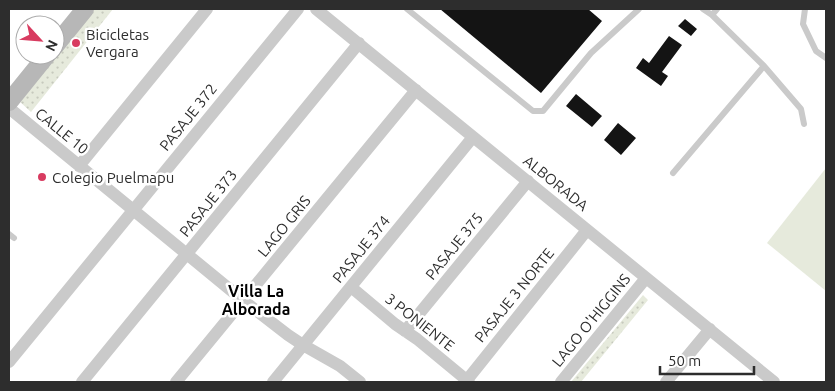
<svg xmlns="http://www.w3.org/2000/svg" width="835" height="391" viewBox="0 0 835 391" font-family="Ubuntu,sans-serif">
<defs>
<pattern id="grass-dots" width="8" height="8" patternUnits="userSpaceOnUse" patternTransform="scale(1.25)"><rect width="8" height="8" fill="#e6eadc"/><path d="M2 2h.1M6 6h.1" fill="none" stroke="#c6c9bd" stroke-width="1.8" stroke-linecap="round"/></pattern>
</defs>
<rect width="100%" height="100%" fill="#fff"/>
<!-- grass -->
<path fill="url(#grass-dots)" d="M94,9h19l-82,103 -12,-11z
M643,295l5,5 -67,82h-10z"/>
<!-- garden -->
<path fill="#e6eadc" d="M826,168v123l-59,-48z"/>
<!-- building -->
<path fill="#141414" d="M440,9h148l14,12 -61,72z
M685,19l12,10 -6,7 -13,-10z
M669,36l13,9 -20,27 6,4 -7,10 -25,-18 7,-10 6,5z
M576,94l26,22 -10,11 -26,-21z
M618,123l18,15 -15,17 -17,-15z"/>
<g fill="none" stroke-linecap="round" stroke-linejoin="round">
<!-- service -->
<path stroke="#cacaca" stroke-width="6" d="M407,9l126,102h10l48,-58 48,-44
M703,9l9,6 52,51 37,43 3,15
M805,9l-2,15 13,27 10,7
M712,15l5,-6
M673,173l91,-107
M9,234l5,4"/>
<!-- minor -->
<path stroke="#cacaca" stroke-width="12" d="M316,9l458,373
M9,108l235,193 44,34 15,10 37,21 20,16
M79,166l128,-157
M351,287l44,37 22,15 52,43
M405,331l123,-150
M9,362l289,-353
M467,380l120,-150
M82,382l277,-339
M176,382l240,-292
M273,382l200,-245
M561,382l85,-104
M666,382l44,-53"/>
<!-- secondary -->
<path stroke="#b7b7b7" stroke-width="18" d="M55,46l30,-37
M9,102l38,-47"/>
</g>
<!-- markers -->
<g fill="#d83b60" stroke="#fff" stroke-width="2">
<circle cx="76" cy="43" r="5"/>
<circle cx="42" cy="177" r="5"/>
</g>
<g text-anchor="middle" dominant-baseline="central" stroke-width="5" stroke-linejoin="round" paint-order="stroke">
<!-- poi labels -->
<g font-size="15" fill="#2d2d2d" stroke="#fff" text-anchor="start">
<text x="86" y="34">Bicicletas<tspan x="86" dy="17">Vergara</tspan></text>
<text x="52" y="177">Colegio Puelmapu</text>
</g>
<!-- street labels -->
<g font-size="15" fill="#2d2d2d" stroke="#fff">
<text transform="translate(188 117) rotate(-51)">PASAJE 372</text>
<text transform="translate(62 131) rotate(39)">CALLE 10</text>
<text transform="translate(556 183) rotate(39)">ALBORADA</text>
<text transform="translate(208 203) rotate(-51)">PASAJE 373</text>
<text transform="translate(284 226) rotate(-51)">LAGO GRIS</text>
<text transform="translate(454 246) rotate(-51)">PASAJE 375</text>
<text transform="translate(361 249) rotate(-51)">PASAJE 374</text>
<text transform="translate(514 295) rotate(-51)">PASAJE 3 NORTE</text>
<text transform="translate(591 320) rotate(-51)">LAGO O'HIGGINS</text>
<text transform="translate(420 322) rotate(38)">3 PONIENTE</text>
</g>
<!-- neighbourhood labels -->
<g font-size="16" font-weight="bold" fill="#000" stroke="#fff">
<text x="256" y="291">Villa La<tspan x="256" dy="18">Alborada</tspan></text>
</g>
</g>
<!-- border -->
<rect width="835" height="391" fill="none" stroke="#2d2d2d" stroke-width="20"/>
<!-- north arrow -->
<g transform="translate(40 40) rotate(116)"><circle r="24" fill="#ffffff" stroke="#ababab"/>
<path d="M0-4L9 19L0 12L-9 19Z" fill="#d83b60"/>
<text y="-8" font-size="14" font-weight="bold" text-anchor="middle" fill="#2d2d2d">N</text>
</g>
<!-- scale -->
<path d="M660 366v8h94v-8" fill="none" stroke="#2d2d2d" stroke-width="2.5"/>
<text x="668" y="366" font-size="15" fill="#2d2d2d" stroke="#ffffff" stroke-width="4" paint-order="stroke">50 m</text>
</svg>
